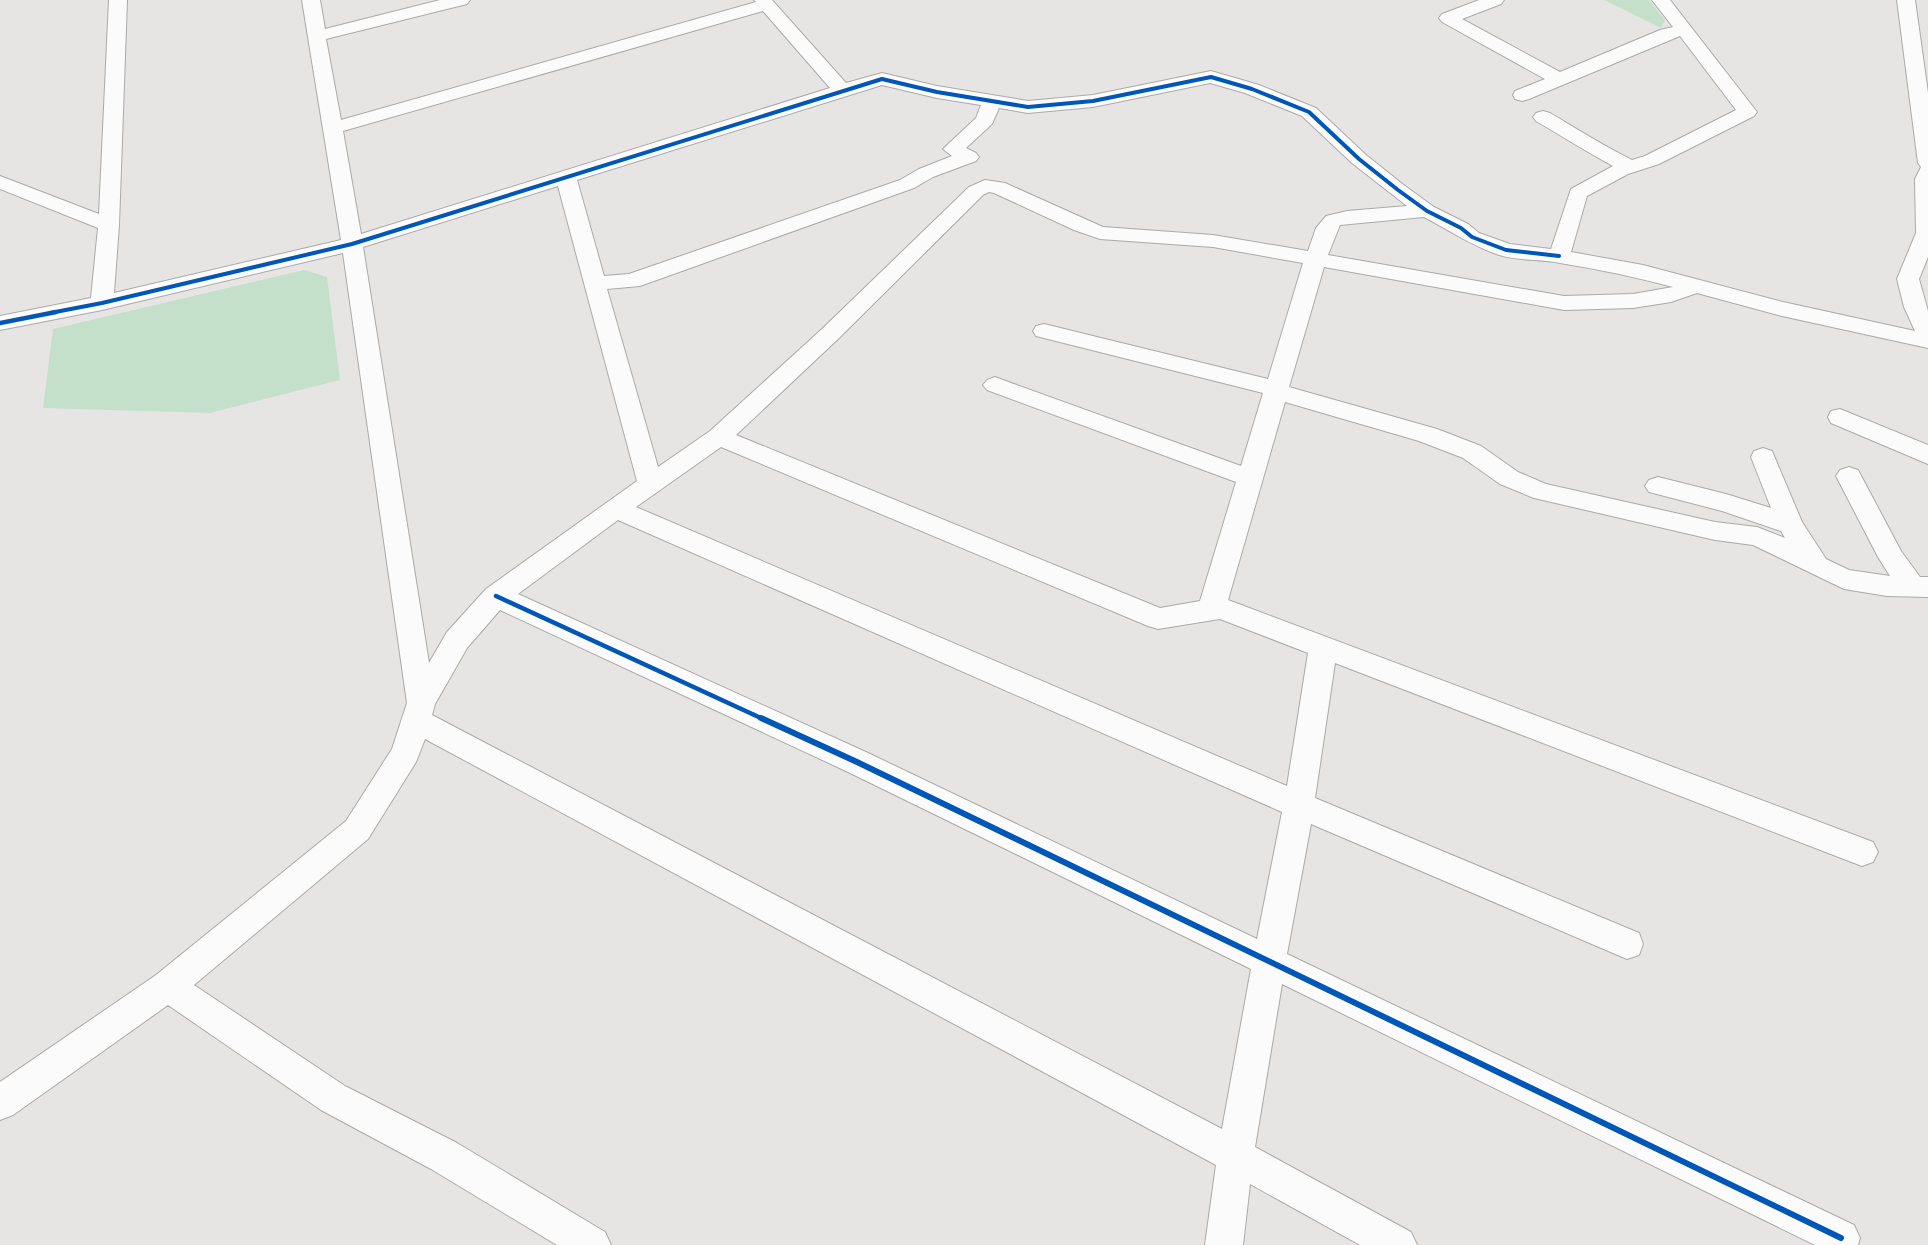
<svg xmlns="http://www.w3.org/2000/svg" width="1928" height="1245" viewBox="0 0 1928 1245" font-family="'Nunito Sans',sans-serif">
<rect width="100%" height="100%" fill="#e7e5e3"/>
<!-- green -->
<path fill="#c4e0cb" d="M1604,0h45l16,20 -4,8z
M304,270l23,7 13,103 -130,33 -167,-5 10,-79z"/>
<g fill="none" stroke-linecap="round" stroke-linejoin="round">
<defs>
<path id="minor" d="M109,0h18l-8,225 -5,68 227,-53 -39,-240h18l5,29 115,-29h30l-3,4 -141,35 15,81 415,-118 -2,-2h18l74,83 36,-10 55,13 91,15 65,-6 118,-24 48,14 57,23 50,47 39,31 29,21 34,17 11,9 31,11 41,5 20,-60 42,-23c-26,-14 -51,-30 -77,-45l-3,-4 3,-4 7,-2 7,2c27,16 54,33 82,47l13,-4 91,-46 -56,-74 -151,63 -7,2 -7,-2 -2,-4 2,-4 30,-12 -103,-57 -3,-4 3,-4 37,-14h25l-3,4 -39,15 98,53 100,-42 13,-3 -21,-27h18l87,112 -3,4 -95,48 -31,10 -41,22 -16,56 72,13 140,37 132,29 -11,-24 -7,-28 19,-46 -1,-54 6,-12 -3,-4 -21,-163h18l13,93v164l-9,22 9,32v37l-146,-32 -85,-23 -26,9 -38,6 -69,2 -240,-43 -35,120 148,42 44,17 37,26 28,12 169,38 42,5 28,11 -4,-7 -59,-20 -73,-19 -4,-6 4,-6 9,-3 68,17 45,14 -20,-51 3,-6 9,-3 9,3 30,71 24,37 23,11 41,6 -12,-19 -42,-81 4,-6 9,-3 9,3 43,81 19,26h8v20l-41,-1 -43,-7 -91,-44 -38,-5 -181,-42 -34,-14 -37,-26 -44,-17 -134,-39 -57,198 645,242 5,10 -5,10 -11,4 -527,-203 -20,135 324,135 4,11 -4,11 -12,4 -316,-135 -24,130 567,271 6,13 -2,7h-43l-533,-261 -27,163 156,85 6,13h-57l-110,-61 -7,61h-38l11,-80 -791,-426 -9,23 -48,77 -174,146 151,101 112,57 148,89 6,13h-54l-126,-76 -110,-59 -153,-105 -155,110 -13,5v-38l156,-107 190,-154 46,-72 15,-46 -64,-450 -241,57 -102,20v-14l91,-18 7,-70 -98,-39v-13l99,38zM763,11l67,77 -469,146 -18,-103zM1210,83l35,10 57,23 50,47 55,43 -60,5 -21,5 -10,12 -8,23 -95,-16 -110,-8 -98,-44 -20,-3 -16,7 -147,142 -112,102 -52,36 -51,-178 33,-3 274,-98 19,-11 43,-16 3,-4 -3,-4 -10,-5 26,-24 7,-16 29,5 65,-6zM882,85l55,13 44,7 -5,13 -33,31 9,7 -33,13 -19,11 -271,94 -25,2 -27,-96zM558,186l79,295 -151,108 -39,43 -18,31 -66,-416zM989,192l5,1 80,37 26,9 113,8 90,16 -35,116 -224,-55 -8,2 -3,5 3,5 227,57 -22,73 -238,-86 -8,-3 -8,3 -4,5 4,5 249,92 -36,119 -40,7 -424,-173 102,-96 145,-144zM1424,217c25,13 48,29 75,38 20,6 41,4 61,8 38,6 76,14 113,24l-40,7 -69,2 -236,-41 12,-30zM721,447l427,179 10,3 62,-10 88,34 -21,133 -651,-279zM618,520l664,292 -25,127 -389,-186 -350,-159zM500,610l346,161 405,198 -29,160 -790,-414 3,-11 32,-56z
M1840,409l88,36v19l-97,-41 -3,-6 3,-6z"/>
</defs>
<!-- minor casing -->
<use href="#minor" stroke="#abaaa8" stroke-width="2"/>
<!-- minor -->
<use href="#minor" fill="#fbfbfb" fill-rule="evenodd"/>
<defs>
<path id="cycleway-far2" d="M50,313l52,-10 250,-59 530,-165 55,13 91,15 65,-6 118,-24 41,12 57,23 50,47 39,31 29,21 34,17 11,9 34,13 53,6"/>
<path id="cycleway-far1" d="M0,323l56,-11
M496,596l267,123"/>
<path id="cycleway" d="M761,718l96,44 984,476"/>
</defs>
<!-- cycleway-far2 casing -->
<use href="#cycleway-far2" stroke="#fff" stroke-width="6"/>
<!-- cycleway-far1 casing -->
<use href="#cycleway-far1" stroke="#fff" stroke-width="8"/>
<!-- cycleway casing -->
<use href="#cycleway" stroke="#fff" stroke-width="9"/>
<!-- cycleway-far2 -->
<use href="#cycleway-far2" stroke="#0057b8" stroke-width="4"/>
<!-- cycleway-far1 -->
<use href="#cycleway-far1" stroke="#0057b8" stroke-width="4.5"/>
<!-- cycleway -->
<use href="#cycleway" stroke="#0057b8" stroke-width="6"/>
</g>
</svg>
